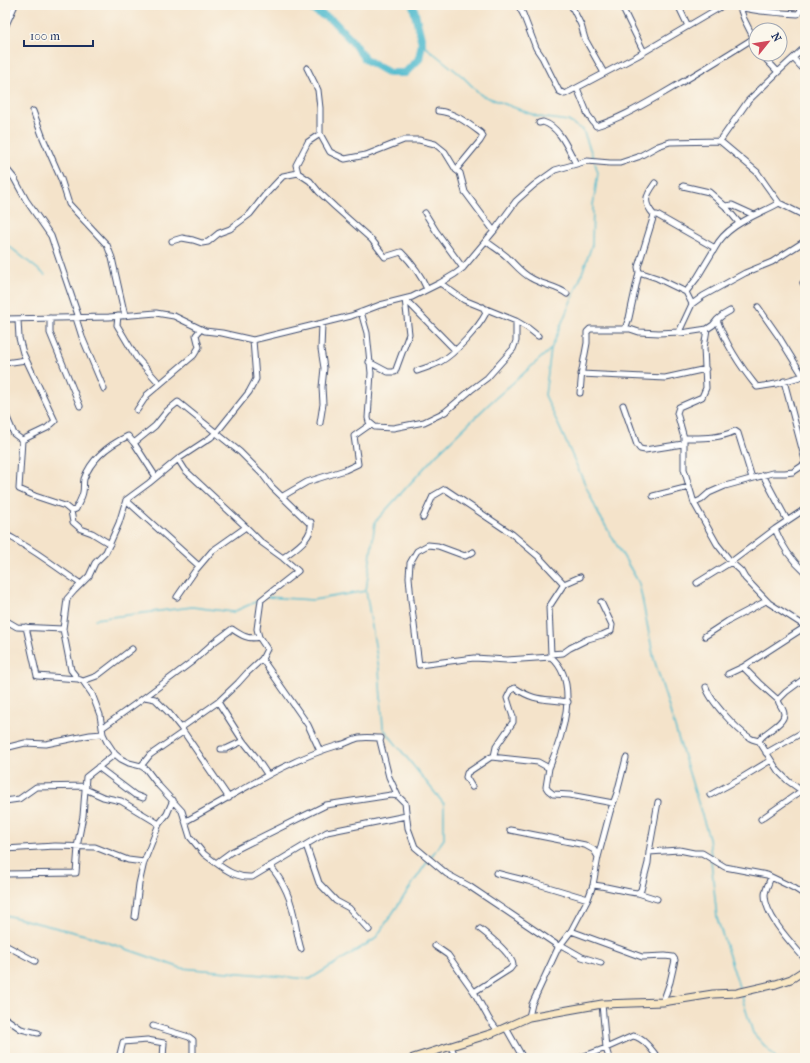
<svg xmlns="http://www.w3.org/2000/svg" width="810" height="1063" viewBox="0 0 810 1063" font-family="'IM FELL French Canon',serif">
<rect width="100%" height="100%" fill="#fbf7ec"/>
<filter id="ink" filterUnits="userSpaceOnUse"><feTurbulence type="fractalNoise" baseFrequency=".025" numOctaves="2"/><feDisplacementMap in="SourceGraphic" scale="8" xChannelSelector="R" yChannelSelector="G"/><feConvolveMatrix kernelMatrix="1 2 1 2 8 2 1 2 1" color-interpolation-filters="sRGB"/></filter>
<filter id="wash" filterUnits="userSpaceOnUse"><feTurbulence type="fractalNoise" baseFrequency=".012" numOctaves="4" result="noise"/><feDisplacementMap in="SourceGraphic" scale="16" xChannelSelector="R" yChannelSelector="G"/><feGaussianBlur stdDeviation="0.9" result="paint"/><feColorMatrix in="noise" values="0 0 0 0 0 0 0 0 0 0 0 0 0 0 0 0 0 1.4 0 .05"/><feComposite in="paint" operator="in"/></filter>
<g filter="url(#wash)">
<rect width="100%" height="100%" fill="#f4e3ca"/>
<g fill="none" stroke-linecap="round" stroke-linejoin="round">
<!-- stream -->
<path stroke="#53bccf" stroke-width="1.5" d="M422,44l40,32 19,19 58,22 29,4 15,9 11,30
M595,163l3,10 -5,32 -1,40 -12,34 -29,70 -6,46 53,118 41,70 15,76 55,179 2,18
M5,243l40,32
M267,597l46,3 53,-9
M95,619l97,-12 41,5 27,-12
M430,858l14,-19v-35l-61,-76 -4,-59 -13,-78 9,-69 61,-67 53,-51 62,-55
M711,860l6,58 23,72
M5,915l84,21 92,32 129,11 65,-40 53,-78
M741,994l12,39 23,25"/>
<!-- river -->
<path stroke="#53bccf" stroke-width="8" d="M305,5l28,16 18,19 14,19 24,14h16l14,-14 3,-16 -9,-38"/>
</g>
</g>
<g filter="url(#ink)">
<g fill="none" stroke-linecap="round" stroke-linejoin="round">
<defs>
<path id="street" d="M518,5l5,9 13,34 6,9 17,34 6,3 72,-38 87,-51
M571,5l10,20 4,14 19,34
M621,5l23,47
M678,5l10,21
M739,5l5,14 12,24
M740,7c19,5 38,6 58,7l3,-4 -2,-5
M801,10l4,-5
M5,27l10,-22
M761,54l17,18
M793,58l12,13
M307,68l11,22 2,18v26l10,18 15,7 21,-4 38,-15h15l16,4 10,8 11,18 4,3 5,19 29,39
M577,88l11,27 8,11c23,-7 45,-20 66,-32 31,-18 62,-37 92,-56
M33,111l10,27 18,41 8,25 38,41 5,13 13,58
M438,111c16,1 31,13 43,22l2,3 -3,5 -24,29
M539,123l4,-1c17,5 25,27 33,42
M320,134l-12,8 -12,23 2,8 12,8 9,11 16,15 37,33 13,17 16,-5c11,11 20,23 26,37
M720,141l28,-40 30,-29 27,-25
M5,167l9,11 12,22 25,36 28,82
M683,186l26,6 16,14
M425,213l11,18 27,37
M654,215c-11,-13 -9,-18 1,-32
M739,223l-14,-17 7,-1 22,10
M172,241l10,-3 11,2 9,3 6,-1 11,-9 11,-4 20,-15 15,-19 18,-19 15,-3
M486,241c6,5 13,9 20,15 8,7 15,17 25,22 11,7 26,8 36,16
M440,283l24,17 52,21 12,7 10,8
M803,283l2,3
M686,292l-29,-14 -18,-6 -1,-5 16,-52h3l58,33c12,-24 43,-33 64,-45
M692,304l-6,-12 11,-14 18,-30
M361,312l6,21 4,40 -3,45 1,4 6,5 18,1 31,-6 21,-10 26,-22 16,-12 26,-29 3,-8v-20
M118,316l-1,9 19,32 23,26
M50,318v15l30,73
M76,318l6,19 22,52
M5,319l104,-2 47,-4 18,3 31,15 17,2 31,7 98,-24 29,-11 32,-8 28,-14 15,-9 8,-6 31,-37 22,-30 18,-16 21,-15 32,-9 23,2h10l18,-6 20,-11 12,-4 50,-1 37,31 9,13 13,18 26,13
M18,320l1,18 4,15 32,68 -8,7 -25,12 -3,49 16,7 30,10 6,5 2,11 8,7 11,4 18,11
M717,320c9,24 23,46 40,67l19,-3 27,-8 -24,-39 -21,-30
M625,329l4,-11 10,-46
M707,329l-3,19 2,40 -4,9 -23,10 -2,6 7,25v31l10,34 7,-3 8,-7 16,-7 47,-13h13l8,-1 12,-8
M679,332l13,-28 11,-8 42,-23 27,-11 33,-21
M253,340l3,39 -7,13 -32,40 -7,6 -32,21 -29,24 -23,17 -7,23 -13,29 -11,11 -6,13 -15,15 -7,8 -4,30 8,41 7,9 5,2 9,13 8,21 3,19 4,8 8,12 6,5 8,4 12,3 5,3 13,17 23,25 8,26 14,17 12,9 15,-11 95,-47 65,-10 7,1 7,7 3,25 7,19 32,27 22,12 88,59 1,3 -26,56 -3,13
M369,362l19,10h7l14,-38 -4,-35 50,51
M5,363l21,-3
M417,371c7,-3 16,-5 23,-9 15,-8 39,-35 46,-49l-3,-6
M581,374l84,4 41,-9
M784,381l21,79
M580,393l2,-23 5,-27v-11l3,-3h40l9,3 20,1 20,-1 2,1 26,-4 6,-4 4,-5 6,-5 7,-4
M623,405l14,40 3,4 5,1 38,-6
M137,410l10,-15 47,-40 5,-8 -3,-12 5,-6
M5,413l9,21 8,6
M320,423l3,-19 -1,-17 2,-19 -3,-19 1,-25
M684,438c18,0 34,1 51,-7l3,2 14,45
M763,475l24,45
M156,477l-22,-34 21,-17 12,-15 11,-9 62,50 23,23 9,12 36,35h3c2,17 -17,27 -28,36
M283,496l24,-14 38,-12 13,-6 -4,-28 17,-12
M653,496l36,-9
M126,500l73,66
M694,503l23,41 14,18 10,9 4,7 24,25 36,23
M805,509l-30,20c7,17 16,31 30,43
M71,511l5,-2c2,-5 6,-11 7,-17 1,-4 0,-9 1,-13 7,-20 25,-34 44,-43l6,7
M423,518l10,-22 12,-7 67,45 27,23 25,27
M5,537l1,-2c6,2 11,6 16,9 21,12 39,27 59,40
M473,552l-8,4 -27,-10 -10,-1 -11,6 -7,12 -1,14 2,23 8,65 55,-7 33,2 44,-3
M697,583l34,-21 44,-33
M177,597l18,-26 17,-20 34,-24 -61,-57 -7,-11
M5,620l12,7 46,2
M26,627l11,49 41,3
M705,636l23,-15 38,-20
M551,654l-2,-47 15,-23 16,-7
M262,659l46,66 12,26
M728,674l15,-7
M83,681l14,-5 35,-27
M706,687c4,14 31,43 44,51 3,2 6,2 9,3
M145,697l48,-36 20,-18 19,-14c9,6 16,11 27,8
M778,700l-19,-17 -16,-16 62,-40
M218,702l25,39 12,15 12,18
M102,728l43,-31 10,2 14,14 12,15 48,70
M181,728l37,-26 20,-19 9,-10 15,-14 5,-10 -8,-12 -2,-8 4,-29 37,-29 -15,-13 -22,-16 -15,-15
M759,741c4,-9 25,-16 25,-27 0,-5 -5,-9 -6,-14l8,-8 19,-14
M759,741l19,30 10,10 17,12
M5,748l20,-5 21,1 44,-9 13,-1
M221,749h5l17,-8
M766,753l39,-22
M494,756l2,-9 17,-25v-5l-6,-19 4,-8 4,-2c21,14 29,10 53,14
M141,766l9,-11 33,-23
M98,767l37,28 8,3
M549,768c13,-30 32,-86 2,-111v-3l12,-1 7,-5 18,-9 14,-4 9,-4 1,-6 -11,-23
M472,787l-6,-10 1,-4 24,-16 47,5 11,6 -3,19 2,3 5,4 17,1 43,8
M85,789l18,8 18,4 38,23
M710,795l33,-18 28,-17
M5,801l14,-2 17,-12 50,-1
M761,819l43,-30
M186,821c51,-27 98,-60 153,-76 7,-1 14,-6 20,-7 7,-1 15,0 22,0l-1,3 9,36 9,19
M510,830l75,15 9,5 4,7
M306,845l13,38 17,18 13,7 20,22
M77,847l6,-31 3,-39 29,-23
M5,849l50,-3 40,1 33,13 16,2 15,-38 8,-10 6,-14
M649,852l30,-2 15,3h8l23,14 42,8 27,13 11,7
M216,863c11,8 22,15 36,14l75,-45 79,-16
M270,866c14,16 22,35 25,56 2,9 3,18 6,27
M496,873l32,8 60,18
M5,874l71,-1 2,-26
M771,877c-2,6 -6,13 -6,18 0,21 27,49 40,64
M593,885c15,1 30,7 45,8l3,-3 7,-27 1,-11 9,-50
M638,893l19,6
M135,917l4,-33 5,-22
M571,931l71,26 23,-1 8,1 2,3 -5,22 -7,20
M5,945l30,16
M561,945l21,12 19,6
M435,946l13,9 26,37 15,27 9,12
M558,948l13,-17 17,-32 5,-14 5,-28 12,-45 7,-19 9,-35
M474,992l36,-23 3,-4c-1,-11 -24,-29 -33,-36
M602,1004l4,44 3,10
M5,1018l16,11 17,4
M153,1026l36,11 4,3v18
M506,1028l17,30
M451,1047l5,11
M119,1058l4,-16 24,-2 17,3 -1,15
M579,1058l27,-10 27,-12c11,2 19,14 25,22"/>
<path id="secondary" d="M413,1058l80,-25 36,-16 73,-13 61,-2 50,-8 24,-1 39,-9 15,-5 14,-9"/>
</defs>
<!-- street casing -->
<use href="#street" stroke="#3c4a6e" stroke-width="7"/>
<!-- secondary casing -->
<use href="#secondary" stroke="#3c4a6e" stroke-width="9"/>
<!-- street -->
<use href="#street" stroke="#fff" stroke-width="5"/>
<!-- secondary -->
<use href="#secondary" stroke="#f9e7c3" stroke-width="7"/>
</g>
</g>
<!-- margin -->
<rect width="810" height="1063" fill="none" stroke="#fbf7ec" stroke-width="20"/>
<!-- north arrow -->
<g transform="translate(768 42) rotate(60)"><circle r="19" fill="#fbf7ec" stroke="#a1a7b3"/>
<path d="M0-3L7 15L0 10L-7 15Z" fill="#d1495b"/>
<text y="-6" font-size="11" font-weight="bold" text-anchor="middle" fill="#1b2f5e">N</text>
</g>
<!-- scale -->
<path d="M24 40v6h69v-6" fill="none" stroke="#1b2f5e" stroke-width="2"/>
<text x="30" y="40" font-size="12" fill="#1b2f5e" stroke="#fbf7ec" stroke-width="3" paint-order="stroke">100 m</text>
</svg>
